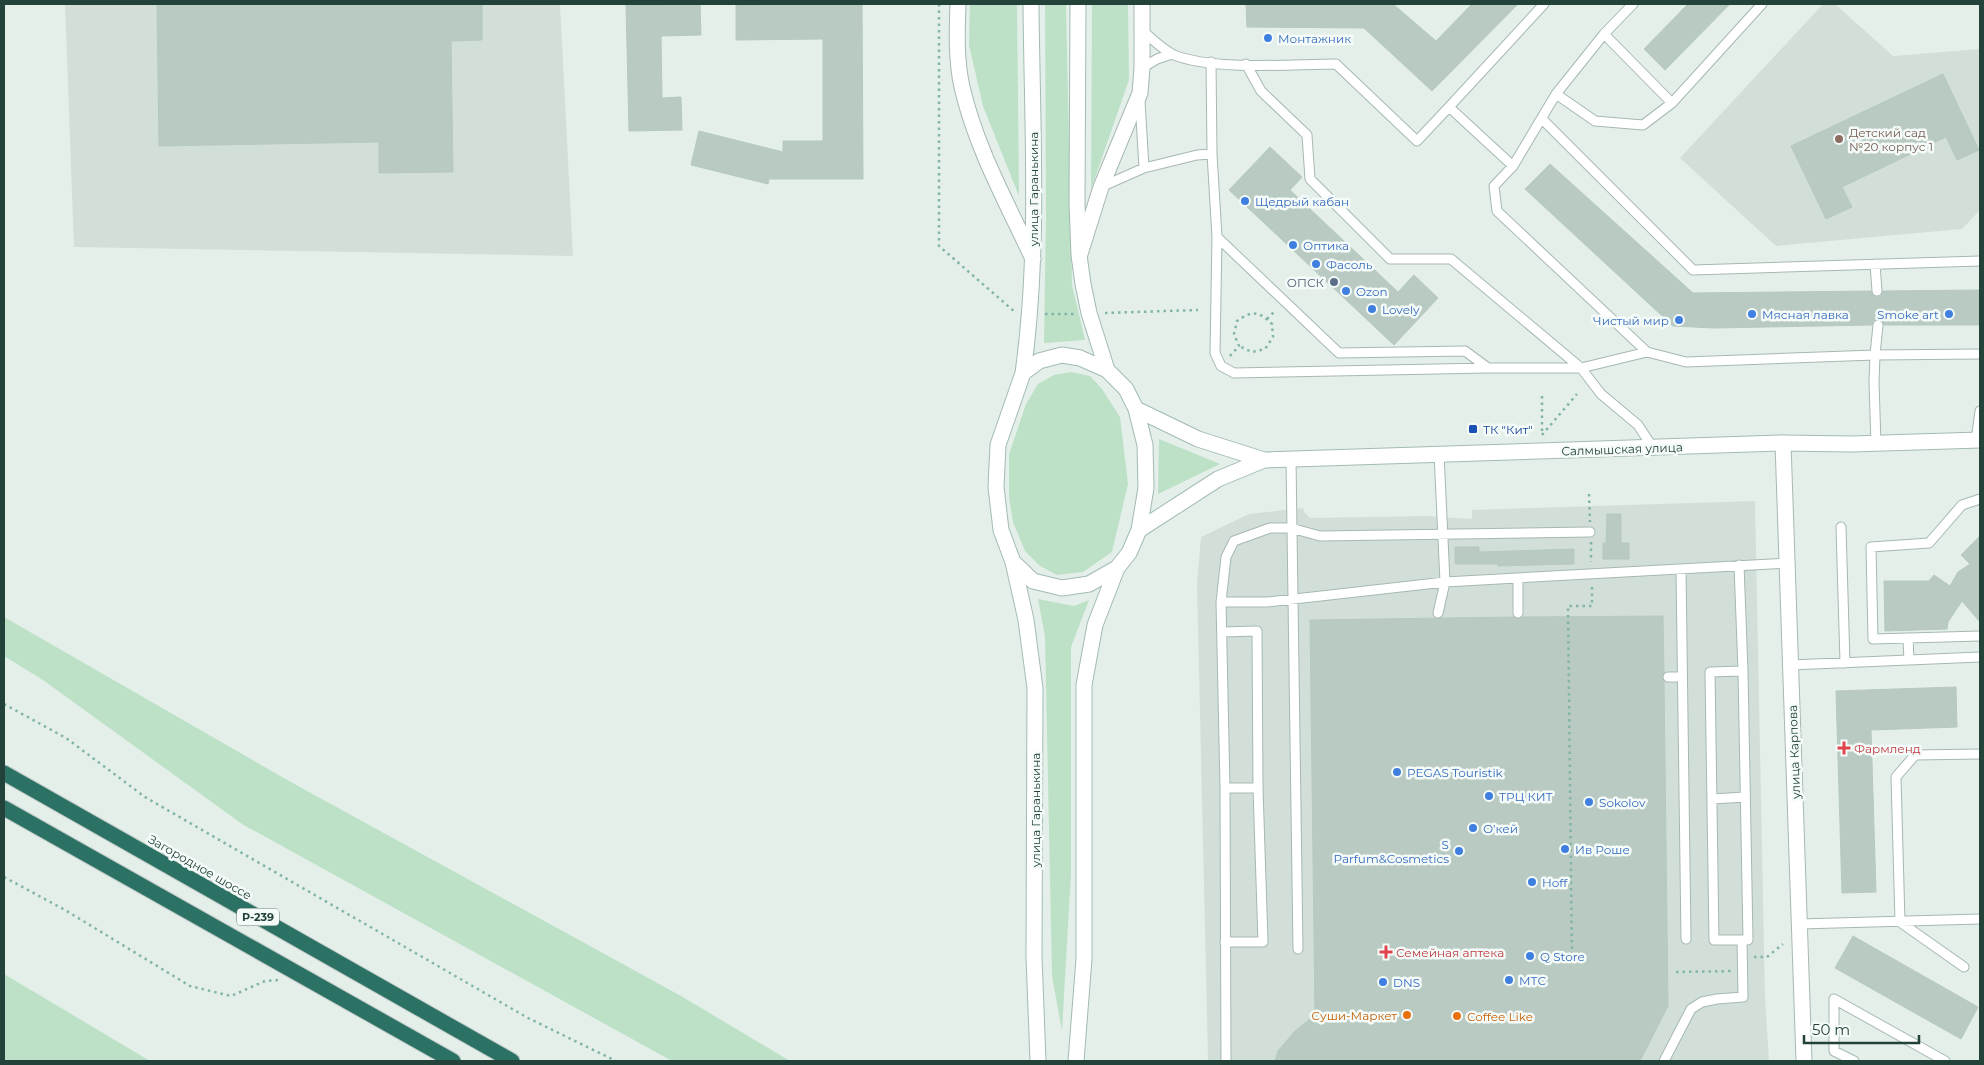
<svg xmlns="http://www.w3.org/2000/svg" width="1984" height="1065" viewBox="0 0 1984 1065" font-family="Montserrat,sans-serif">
<rect width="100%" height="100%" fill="#e4efea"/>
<!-- built -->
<path fill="#d2dfd9" d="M65,4h495l13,252 -499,-9z
M1823,4h12l58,52 87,-7v161l-18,19 -186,17 -96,-88z
M1755,501l10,496 4,64h-561l-11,-478 4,-46 48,-23 54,-6 2,5 5,5 116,-2 46,3v-9z"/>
<!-- green -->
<path fill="#bce1c6" d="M970,4h47l2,192 -36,-90 -14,-61z
M1045,4h21l6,281 13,55 -41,3 2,-125z
M1092,4h36l1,76 -38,109z
M1071,372l19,4 12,13 18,28 8,67 -16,68 -29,20 -26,3 -17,-9 -15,-15 -12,-29 -4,-25v-43l17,-50 12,-20 16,-9z
M1159,439l61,25 -62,30z
M1038,599l36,7 15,-6 -18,47v226l-9,158 -10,-55 -7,-340z
M4,617l285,164 392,215 109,65h-118l-430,-237 -199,-144 -39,-24z
M4,974l146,87h-146z"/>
<!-- building -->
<path fill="#b9cac3" stroke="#b6c9c1" d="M157,4h325v36l-31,1 2,131 -74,1v-31l-220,4z
M700,4l1,31 -40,1 1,62 19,-1 1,33 -53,1 -3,-126z
M862,4l1,175h-94l-1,5 -77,-19 8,-34 84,21v-11h40v-102l-87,1v-35z
M1246,4h147l43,37 36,-37h46l-86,87 -68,-63 -117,-1z
M1688,4h42l-65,66 -21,-21z
M1943,74l36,76 -22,10 -11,-23 -104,50 10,20 -26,12 -35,-73z
M1270,147l32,30 -12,13 108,102 16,-17 24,23 -44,47 -165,-155z
M1550,164l143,129 178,-2 1,4 5,2 4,-1 2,-5 97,-1v35h-96l-2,-5 -4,-1 -5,2 -1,4 -158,3 -41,-2 -148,-137z
M1607,514h14v29h8v16h-26v-16h3z
M1980,536v86l-18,-21 -14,21 -1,7 -62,2 -1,-50h45l5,-6 16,11 8,-14 12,-8 -9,-9z
M1455,547h24v5l95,-3v15l-76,2v-2h-43z
M1663,616l1,57 -2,4 2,5 4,324 -28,55h-365l3,-10 17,-20 20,-16 -5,-395 204,-3 4,2 4,-2z
M1956,687l1,40 -86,3 5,162 -34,1 -6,-202z
M1853,936l125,71 -17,32 -126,-71z"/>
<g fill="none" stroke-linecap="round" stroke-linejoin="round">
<defs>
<path id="lane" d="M1633,4l-29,30 -48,60 -43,72 -19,20 3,25 150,141 39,10 189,-7 3,-30
M1143,31c9,8 20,19 31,24 41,16 117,9 162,9l81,77 32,-34
M1604,34l68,69
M1211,62l1,92
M1246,64l15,27 46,44 3,44 80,80h61l130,109 20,26 37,31 15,23
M1142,68l15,-9 15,-5
M1556,94l39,27 48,4 29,-22 90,-99
M1140,101l4,67
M1542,119l151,151 287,-9
M1513,166l-64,-59 95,-103
M1101,187l43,-19 53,-13 15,-1 5,83 -2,116 6,13 13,7 254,-5h93l66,-16
M1217,237l122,116 126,-2 23,17
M1875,264l2,27
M1976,440l4,-29
M1876,444l-2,-62 1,-27 105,-1
M1291,459l7,490
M1980,499l-18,6 -33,38 -58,4 2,92 107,-3
M1841,527l4,136
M1739,565l4,106 5,269h-34l-4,-268 33,-1
M1681,569l5,370
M1221,602l5,-45 8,-16 36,-13h21l29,8 270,-4
M1438,613l7,-31 -6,-129
M1518,613v-35
M1222,632l35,-1 1,157 5,154h-38
M1908,638l1,22
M1790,665l190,-8
M1668,677h14
M1225,788h33
M1712,799l33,-2
M1800,924l180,-5
M1964,967l-64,-45 -4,-145 19,-22 65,-1
M1226,1061l-1,-273 -4,-186h47l177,-20 342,-19
M1664,1061l27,-52 11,-7 15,-3 26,-2 -1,-57
M1854,1061l-20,-10v-52l111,62"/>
<path id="street" d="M958,4c-1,27 -2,57 4,83 14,61 45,116 71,172
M1080,254l21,-67 39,-94 2,-25v-64
M1783,443l21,618"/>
<path id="secondary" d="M1078,4l-1,200 2,51 4,29 6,29 18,57
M1062,355l18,3 27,12 19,19 10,20 9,36 1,43 -7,42 -10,23 -12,15 -28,16 -27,4 -29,-7 -20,-19 -12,-32 -5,-43 2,-42 25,-72 16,-12z
M1023,373c17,-122 9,-246 8,-369
M1136,409l62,30 66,21 519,-17 69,1 128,-4
M1139,530l79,-51 46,-19
M1013,562l13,58 9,68 -1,269 4,104
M1076,1061l8,-102v-274l11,-60 22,-57"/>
<path id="highway" d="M4,773l508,288
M4,808l449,253"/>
</defs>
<!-- lane casing -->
<use href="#lane" stroke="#a6b8b2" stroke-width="11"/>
<!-- street casing -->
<use href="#street" stroke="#a6b8b2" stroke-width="17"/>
<!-- secondary casing -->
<use href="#secondary" stroke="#a2bbb3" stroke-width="17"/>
<!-- highway casing -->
<use href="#highway" stroke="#c1cac8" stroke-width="17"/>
<!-- path -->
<path stroke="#82b5a6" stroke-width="2.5" stroke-dasharray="2.5 4" stroke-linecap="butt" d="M939,4v242l76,66
M1105,313l93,-3
M1045,314h29
M1267,319l9,-9
M1230,356l9,-10 -5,-12 3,-13c16,-11 21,-10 35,3l1,13 -8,12 -13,3 -13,-6
M1542,396v38
M1542,435l35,-41
M1589,494l1,28
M1591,542v20
M4,704l62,34 79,59 383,221 88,43
M4,877l61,33 125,76 41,10 34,-15 14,-1
M1754,957h13l16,-13
M1572,962l-4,-356h24v-21
M1676,972l56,-1"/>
<!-- lane -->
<use href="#lane" stroke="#fff" stroke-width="9"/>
<!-- street -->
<use href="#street" stroke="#fff" stroke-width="15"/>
<!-- secondary -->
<use href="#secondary" stroke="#fff" stroke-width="15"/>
<!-- highway -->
<use href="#highway" stroke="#2b7164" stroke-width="15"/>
</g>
<!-- markers -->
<g fill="#3f7fe0" stroke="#f5fbf8" stroke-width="2">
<circle cx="1268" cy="38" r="5"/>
<circle cx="1245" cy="201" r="5"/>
<circle cx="1293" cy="245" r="5"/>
<circle cx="1316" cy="264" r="5"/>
<circle cx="1346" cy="291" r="5"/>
<circle cx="1372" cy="309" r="5"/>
<circle cx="1752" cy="314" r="5"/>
<circle cx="1949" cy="314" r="5"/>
<circle cx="1679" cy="320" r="5"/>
<circle cx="1397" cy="772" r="5"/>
<circle cx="1489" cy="796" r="5"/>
<circle cx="1589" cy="802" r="5"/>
<circle cx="1473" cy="828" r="5"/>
<circle cx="1565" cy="849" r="5"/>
<circle cx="1459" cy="851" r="5"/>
<circle cx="1532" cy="882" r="5"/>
<circle cx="1530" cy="956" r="5"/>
<circle cx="1509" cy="980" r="5"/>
<circle cx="1383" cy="982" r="5"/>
</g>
<circle fill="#8d6e63" stroke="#f5fbf8" stroke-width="2" cx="1839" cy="139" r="5"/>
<circle fill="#5c6f8a" stroke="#f5fbf8" stroke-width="2" cx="1334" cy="282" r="5"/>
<rect fill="#1a4fb4" stroke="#f5fbf8" stroke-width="2" x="1468" y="424" width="10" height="10" rx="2.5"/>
<g fill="#e0444e" stroke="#f5fbf8" stroke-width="2">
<path d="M1841.5 740.5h5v5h5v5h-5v5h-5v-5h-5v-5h5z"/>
<path d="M1383.5 944.5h5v5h5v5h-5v5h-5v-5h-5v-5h5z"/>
</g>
<g fill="#e8710a" stroke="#f5fbf8" stroke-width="2">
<circle cx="1407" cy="1015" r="5"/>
<circle cx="1457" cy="1016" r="5"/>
</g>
<g text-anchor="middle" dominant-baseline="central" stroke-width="5" stroke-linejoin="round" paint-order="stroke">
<!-- shield labels -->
<rect fill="#f5fbf8" stroke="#617a73" stroke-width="1" x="237" y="908.5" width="42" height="17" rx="4"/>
<g font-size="11" font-weight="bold" fill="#22423a">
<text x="258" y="917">Р-239</text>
</g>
<!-- shop labels -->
<g font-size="12" fill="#366cbe" stroke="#f5fbf8" text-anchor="start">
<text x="1278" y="38">Монтажник</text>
<text x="1255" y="201">Щедрый кабан</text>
<text x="1303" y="245">Оптика</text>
<text x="1326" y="264">Фасоль</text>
<text x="1356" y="291">Ozon</text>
<text x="1382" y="309">Lovely</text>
<text x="1762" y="314">Мясная лавка</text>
<text x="1939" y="314" text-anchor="end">Smoke art</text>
<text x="1669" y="320" text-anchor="end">Чистый мир</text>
<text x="1407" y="772">PEGAS Touristik</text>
<text x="1499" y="796">ТРЦ КИТ</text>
<text x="1599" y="802">Sokolov</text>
<text x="1483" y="828">О’кей</text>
<text x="1449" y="844" text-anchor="end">S<tspan x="1449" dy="14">Parfum&amp;Cosmetics</tspan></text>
<text x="1575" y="849">Ив Роше</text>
<text x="1542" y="882">Hoff</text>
<text x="1540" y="956">Q Store</text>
<text x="1519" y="980">МТС</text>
<text x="1393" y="982">DNS</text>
</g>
<!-- education labels -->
<g font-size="12" fill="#785e54" stroke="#f5fbf8" text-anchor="start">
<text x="1849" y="132">Детский сад<tspan x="1849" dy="14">№20 корпус 1</tspan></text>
</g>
<!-- street labels -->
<g font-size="12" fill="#22423a" stroke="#f5fbf8">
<text transform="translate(1033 189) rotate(-90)">улица Гаранькина</text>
<text transform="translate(1622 449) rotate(-2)">Салмышская улица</text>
<text transform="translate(1794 752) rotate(-92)">улица Карпова</text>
<text transform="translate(1035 810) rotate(-90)">улица Гаранькина</text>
<text transform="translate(200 867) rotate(30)">Загородное шоссе</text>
</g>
<!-- service labels -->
<g font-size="12" fill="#4e5e75" stroke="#f5fbf8" text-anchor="end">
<text x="1324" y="282">ОПСК</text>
</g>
<!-- transit labels -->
<g font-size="12" fill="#164399" stroke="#f5fbf8" text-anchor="start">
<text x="1483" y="429">ТК "Кит"</text>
</g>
<!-- health labels -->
<g font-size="12" fill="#be3a42" stroke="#f5fbf8" text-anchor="start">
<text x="1854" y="748">Фармленд</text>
<text x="1396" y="952">Семейная аптека</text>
</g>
<!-- food labels -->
<g font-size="12" fill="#c56008" stroke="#f5fbf8" text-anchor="end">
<text x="1397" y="1015">Суши-Маркет</text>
<text x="1467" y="1016" text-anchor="start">Coffee Like</text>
</g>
</g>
<!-- border -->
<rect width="1984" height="1065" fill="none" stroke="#22423a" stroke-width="10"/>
<!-- scale -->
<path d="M1804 1035v8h115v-8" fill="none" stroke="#22423a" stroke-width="2.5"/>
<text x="1812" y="1035" font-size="15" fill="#22423a" stroke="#f5fbf8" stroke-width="4" paint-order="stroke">50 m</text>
</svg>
